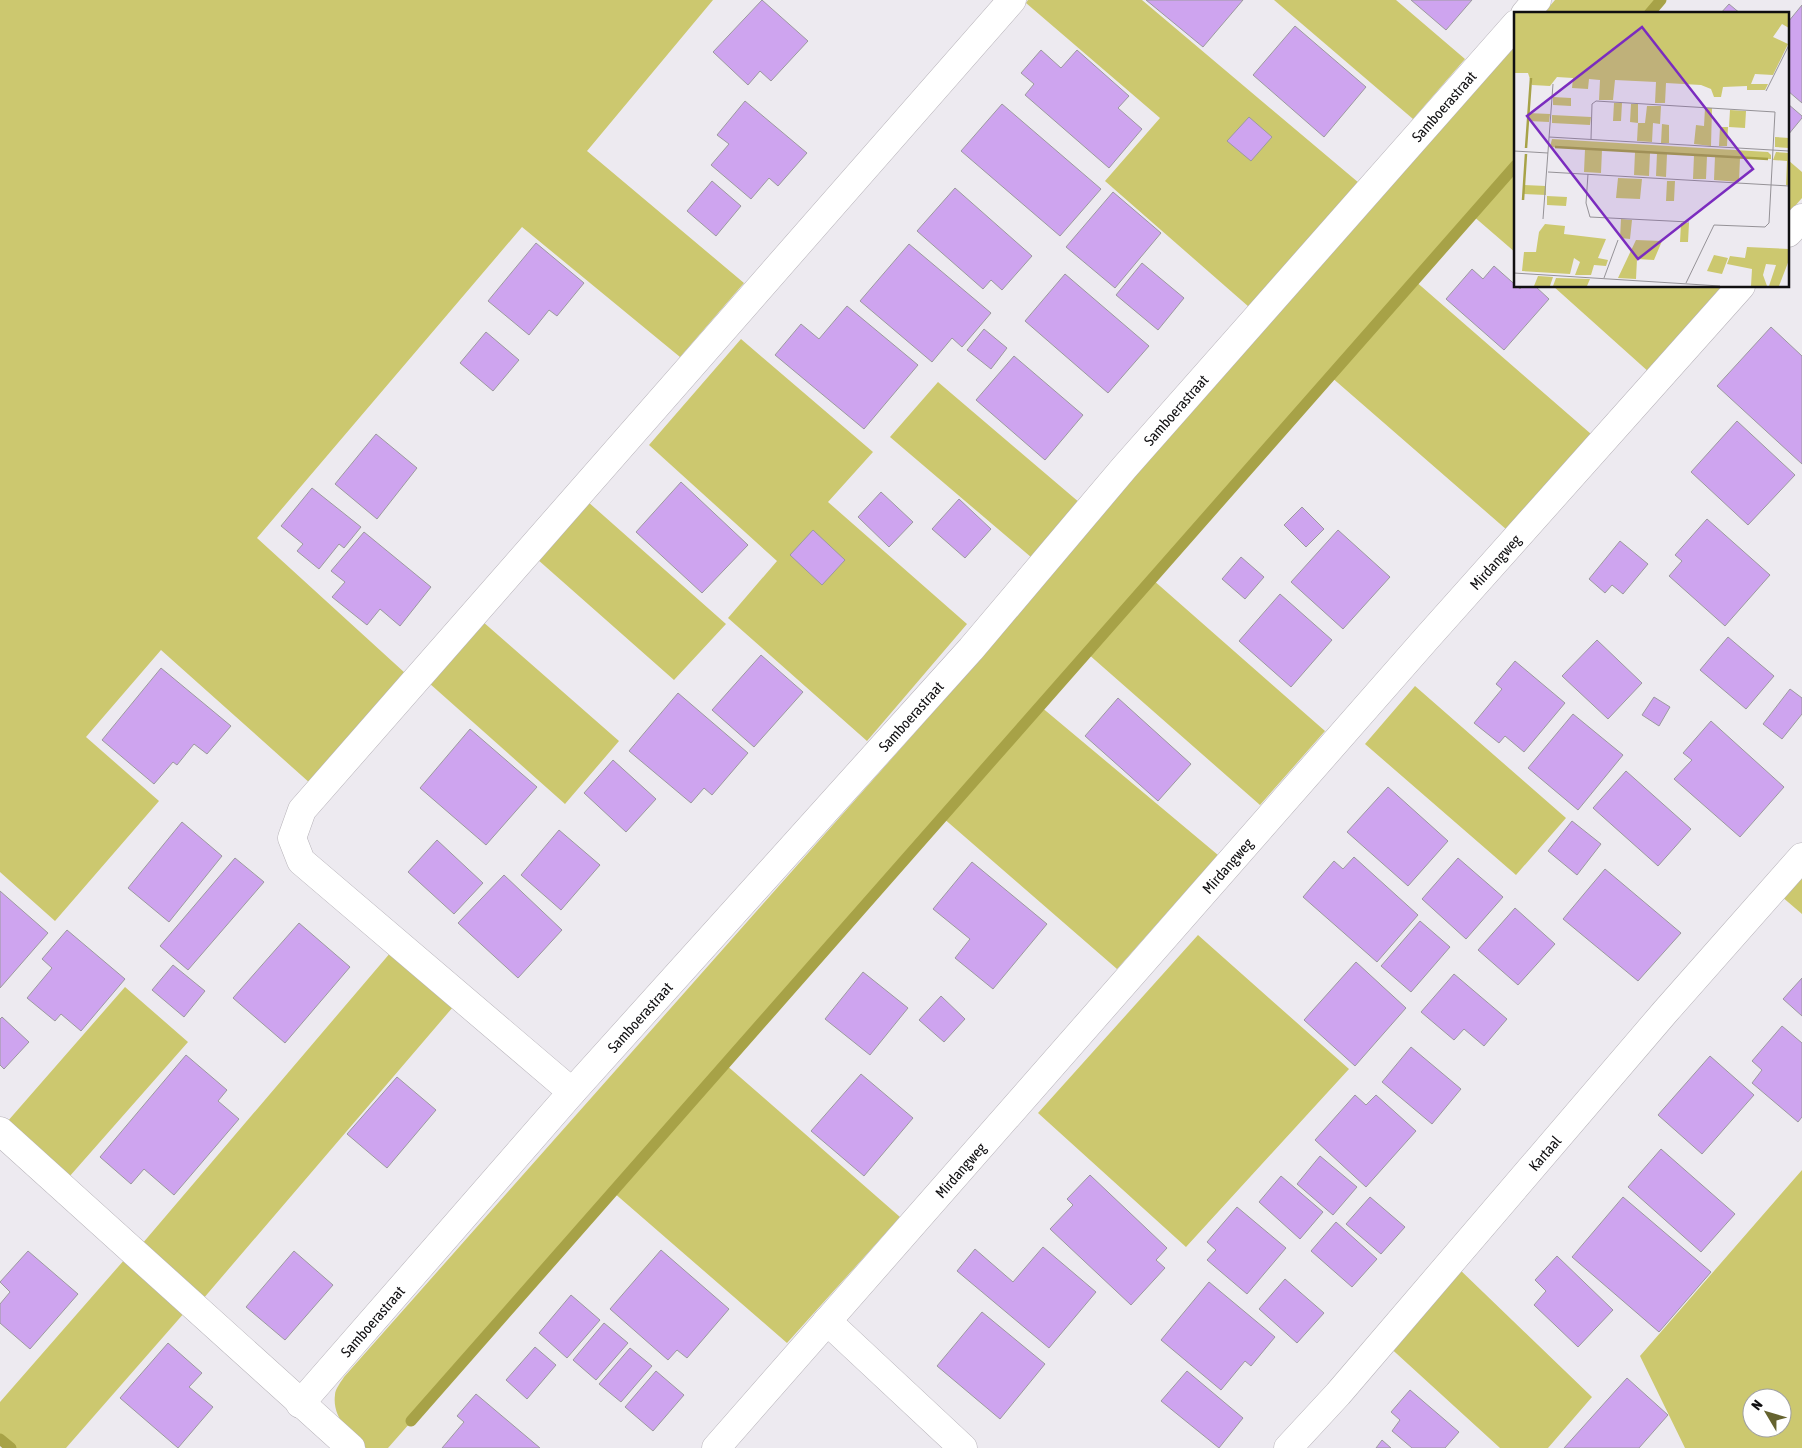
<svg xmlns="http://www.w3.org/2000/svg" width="1802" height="1448" viewBox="0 0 1802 1448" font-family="'Asap Condensed',sans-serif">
<rect width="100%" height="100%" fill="#edeaf0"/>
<!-- green -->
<path fill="#ccc86f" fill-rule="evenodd" d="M0,0h713l-126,151 157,132 -64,74 -158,-130 -265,311 148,135 -94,111 -150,-134 -75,87 73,64 -104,120 -55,-49z
M1028,0h114l217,183 -110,124 -144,-126 55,-63 -134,-115z
M1274,0h122l69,59 -52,60z
M1555,0h106l-12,14h-106z
M1516,45v208l-44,-38 -58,65 177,154 -84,96 -177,-154 -178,203 173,152 -65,74 -173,-152 -47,53 178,149 -101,114 -175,-152 -217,247 175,153 -113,126 -174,-151 -225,256h-22c-16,-15 -34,-30 -31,-53 0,-6 6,-13 9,-18l636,-718 153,-184z
M1788,160l14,12v26l-14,16z
M1553,286h172l-75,87z
M741,339l132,113 -45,50 139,122 -100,117 -139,-123 49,-57 -128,-116z
M938,382l142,121 -48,55 -142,-121z
M587,501l139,123 -52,56 -137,-121z
M482,621l137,120 -54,63 -136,-121z
M1415,686l151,132 -50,57 -151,-131z
M1802,871v43l-21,-18z
M1198,935l151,134 -163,178 -148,-134z
M391,952l62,55 -250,292 -61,-55z
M125,987l63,55 -119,135 -62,-55z
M1802,1170v278h-117l-45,-92zM1752,1398h30v30h-30z
M125,1259l60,53 -119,136h-55l-11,-9v-37z
M1456,1266l136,131 -44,51h-48l-115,-105z"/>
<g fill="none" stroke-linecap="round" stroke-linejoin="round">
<!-- stream -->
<path stroke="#a7a247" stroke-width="11" d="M1649,14l12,-14
M411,1421l1105,-1256
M0,1439l11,9"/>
</g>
<!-- building -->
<path fill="#cea4ef" stroke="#9c999f" d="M762,0l46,41 -37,40 -11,-10 -12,14 -35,-33z
M1146,0h97l-40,47z
M1411,0h61l-26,30z
M1729,4l12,10h-21z
M1802,5v98l-14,-12v-69z
M1295,26l71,61 -42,50 -71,-62z
M1041,50l20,18 16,-18 52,46 -11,12 24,21 -33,39 -84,-73 9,-11 -13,-11z
M745,101l62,52 -29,33 -9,-8 -18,21 -40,-34 18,-21 -12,-9z
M1002,104l99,85 -41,47 -99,-85z
M1788,104l14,12v2l-14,17z
M1249,117l23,20 -21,24 -24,-20z
M712,181l29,25 -25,30 -29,-25z
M955,188l77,68 -30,34 -11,-10 -8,9 -66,-58z
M1113,192l48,41 -46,55 -49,-41z
M536,243l48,40 -27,33 -8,-6 -20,25 -41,-34z
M909,244l82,69 -29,34 -10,-9 -20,24 -72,-61z
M1142,263l42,35 -26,32 -42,-35z
M1494,266l26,23 3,-3h12l14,13 -45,51 -58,-51 26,-30 11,10z
M1065,274l84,72 -41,47 -83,-72z
M847,306l71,59 -54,64 -89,-74 26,-31 18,15z
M1771,327l31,29v108l-85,-78z
M984,329l23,19 -16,21 -24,-19z
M486,332l33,28 -26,31 -33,-28z
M1014,356l69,59 -38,45 -69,-60z
M1737,421l58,54 -47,50 -57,-53z
M376,434l41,34 -40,51 -42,-35z
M681,482l67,63 -46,48 -66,-61z
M312,488l49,39 -17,21 -5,-4 -20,25 -22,-18 6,-7 -22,-18z
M881,492l32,30 -24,25 -31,-30z
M959,499l32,30 -26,29 -33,-29z
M1302,507l22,22 -18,18 -22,-22z
M1707,519l63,56 -45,51 -56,-50 13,-15 -7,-6z
M813,530l32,30 -23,25 -32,-30z
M1338,530l52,47 -47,52 -52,-47z
M364,532l67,55 -31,39 -20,-17 -13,16 -35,-28 13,-15 -14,-11z
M1620,541l28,23 -25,30 -11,-9 -7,8 -16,-14z
M1241,557l23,20 -19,22 -23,-20z
M1280,594l52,46 -41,47 -52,-46z
M1728,637l46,39 -28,33 -46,-39z
M1597,640l45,43 -34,36 -46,-43z
M761,655l42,37 -49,55 -42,-37z
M1515,661l50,42 -41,49 -19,-16 -6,7 -25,-20 28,-34 -6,-5z
M161,668l70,58 -24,28 -13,-10 -17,21 -4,-3 -19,22 -52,-44z
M1790,689l12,9v16l-20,25 -19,-15z
M678,693l70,60 -36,42 -8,-7 -13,15 -62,-52z
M1654,697l16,10 -11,19 -17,-11z
M1118,698l73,66 -33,37 -73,-65z
M1573,714l50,41 -45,55 -50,-42z
M1711,721l73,66 -44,50 -66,-58 18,-19 -9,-7z
M470,729l67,58 -51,58 -66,-57z
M613,760l43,39 -30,33 -42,-39z
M1626,771l65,58 -33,37 -65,-58z
M1388,787l60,54 -40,45 -61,-54z
M1572,821l29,23 -24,31 -29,-24z
M182,822l40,34 -53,66 -41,-34z
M559,830l41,35 -39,45 -40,-35z
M437,840l46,43 -29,31 -46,-42z
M1354,857l64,58 -41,47 -74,-65 31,-36 9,8z
M235,858l29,24 -76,88 -28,-24z
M1458,858l45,39 -37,42 -44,-40z
M972,862l75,62 -54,65 -38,-31 15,-19 -37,-30z
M1605,869l76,64 -43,48 -75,-62z
M504,875l58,55 -44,48 -60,-55z
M0,891l48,42 -48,55z
M1515,908l40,36 -37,41 -40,-35z
M1420,921l30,26 -39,45 -30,-26z
M299,923l51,44 -65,76 -52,-45z
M67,930l58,49 -44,52 -20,-17 -6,7 -28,-23 25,-30 -10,-9z
M1356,962l50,46 -51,58 -51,-46z
M173,965l32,26 -21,26 -32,-27z
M863,972l45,36 -38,47 -45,-36z
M1454,974l53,45 -23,27 -20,-17 -10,11 -33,-28z
M1802,978v38l-19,-17z
M941,996l24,23 -21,23 -25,-22z
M2,1017l27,25 -25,27 -4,-4v-46z
M1782,1026l20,17v74l-4,5 -46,-39 10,-13 -10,-9z
M1411,1047l50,42 -29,35 -50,-42z
M186,1055l41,35 -9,11 21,18 -65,76 -30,-26 -13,15 -31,-27z
M1710,1056l44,39 -52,59 -44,-39z
M861,1074l52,44 -49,58 -53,-45z
M397,1077l39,33 -49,58 -40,-34z
M1355,1095l11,10 10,-10 40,36 -50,56 -51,-47z
M1661,1149l74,65 -34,38 -73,-65z
M1320,1156l37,31 -24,28 -36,-31z
M1090,1175l77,73 -11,12 9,8 -34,37 -81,-76 23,-24 -6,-6z
M1281,1176l42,36 -23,27 -41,-37z
M1370,1197l35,30 -24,27 -35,-30z
M1623,1197l88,75 -52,60 -87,-75z
M1237,1207l49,41 -39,46 -40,-34 9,-10 -9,-8z
M1336,1222l41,37 -25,28 -41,-36z
M1043,1247l53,45 -47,56 -92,-77 18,-22 38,33z
M661,1250l68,59 -42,49 -10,-8 -9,10 -58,-51z
M28,1251l50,43 -48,55 -30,-26v-19l10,-12 -10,-10z
M294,1251l39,34 -48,55 -39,-33z
M1557,1256l56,54 -35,37 -44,-42 12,-14 -11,-11z
M1285,1279l39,34 -27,30 -38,-34z
M1209,1282l66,55 -24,29 -6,-5 -24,29 -60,-50z
M571,1295l29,25 -33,38 -28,-25z
M982,1312l63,52 -45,55 -63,-53z
M604,1323l24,20 -32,37 -23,-20z
M168,1343l34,30 -13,14 24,20 -35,41 -58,-50z
M535,1347l21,18 -29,34 -21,-19z
M630,1348l22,18 -31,36 -22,-18z
M656,1371l28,24 -31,36 -28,-24z
M1187,1371l56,47 -24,30 -58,-47z
M1627,1378l41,37 -29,33h-75z
M1410,1390l49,42 -14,16h-33l-20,-17 8,-11 -9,-8z
M476,1394l64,54h-98l22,-26 -7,-6z
M1382,1440l9,8h-15z"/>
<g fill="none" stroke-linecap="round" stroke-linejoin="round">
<defs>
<g id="street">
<path d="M1525,14l12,-14"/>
<path d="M1788,233l14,-15"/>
<path d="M572,1092l-271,-231 -9,-23 10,-28 710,-810"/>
<path d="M0,1131l351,317"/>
<path d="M827,1321l136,127"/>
<path id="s1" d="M300,1404l272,-312 399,-443 153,-181 392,-444"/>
<path id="s2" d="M716,1448l710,-809 315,-353"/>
<path id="s3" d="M1288,1448l50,-54 327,-382 137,-155"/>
</g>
</defs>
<!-- street casing -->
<use href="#street" stroke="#b7b3b9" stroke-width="29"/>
<!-- street -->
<use href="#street" stroke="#fff" stroke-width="28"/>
</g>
<g text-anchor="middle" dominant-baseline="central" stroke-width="4.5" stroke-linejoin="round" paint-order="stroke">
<!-- street labels -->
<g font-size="15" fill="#100f11" stroke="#fff">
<text stroke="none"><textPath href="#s1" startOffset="1730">Samboerastraat</textPath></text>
<text stroke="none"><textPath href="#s1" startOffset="1325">Samboerastraat</textPath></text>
<text stroke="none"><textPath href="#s2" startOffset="1180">Mirdangweg</textPath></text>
<text stroke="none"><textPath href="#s1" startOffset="920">Samboerastraat</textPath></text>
<text stroke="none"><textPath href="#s2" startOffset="775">Mirdangweg</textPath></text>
<text stroke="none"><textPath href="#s1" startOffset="515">Samboerastraat</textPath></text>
<text stroke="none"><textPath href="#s3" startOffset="391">Kartaal</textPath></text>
<text stroke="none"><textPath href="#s2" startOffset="370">Mirdangweg</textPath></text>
<text stroke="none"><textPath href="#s1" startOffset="110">Samboerastraat</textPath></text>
</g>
</g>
<!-- overview -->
<g transform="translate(1514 12)">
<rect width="275" height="275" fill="#edeaf0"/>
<path d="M0,1h275v15l-7,-4 -9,13 15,7 -15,31 -18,-1 -4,10h17l-3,6h-18v-4l-24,1 -2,10h-7l-3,-8 -10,-4 -35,-2 -1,20h-10l1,-21 -41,-2 -2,20h-14l1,-20 -11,-1 -1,10 -16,-1 1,-10 -16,-1 -7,9 -18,-1 -4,-12h-14zM39,85l18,1v8l-18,-1zM100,91h8l-1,18h-8zM117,92h7v19h7l2,-17h14l-1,18 -7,-1 -1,19 -15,-1 1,-18 -8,-1zM191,96h7l-1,38 -17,-2 2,-19 8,1zM216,98l16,1 -1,17 -16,-1zM14,101l22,1 -1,8 -21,-1zM38,103l39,2 -1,8 -38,-2zM148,112l7,1v18h-8zM206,115h8l-1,19h-8zM261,125l14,1v10l-14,-1zM38,127l216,13 3,3v4l-31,-1 -1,24 -25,-2 1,-24h-8l-1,23h-13l1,-24 -27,-1 -1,23 -10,-1 1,-23h-7l-1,23 -15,-1 1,-23 -33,-2 -1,23 -17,-1 1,-23 -35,-2zM262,140l13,1v32h-3l1,-24 -14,-1zM104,166l24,1 -2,20 -24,-1zM153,169h8l-1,20h-8zM10,173l22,1v9l-22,-1zM33,184l20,1 -1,9 -19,-1zM107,207l11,1 -2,19 -10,-1zM167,211h8l-1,19h-8zM31,212l20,2 -1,8 42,5 -8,19 10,2 -2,6 -12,-1 -3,10h-16l5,-13 -6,-4 -4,16 -48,-3 2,-19h12l3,-20zM122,228l26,1 -8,19 -17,-1 -1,20 -18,-1zM233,235l42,2v11l-10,26h-10l7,-21 -10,-1 -3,11 4,11h-16l1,-17 -25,-5 3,-8 15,2zM200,243l14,3 -6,16 -15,-3zM24,264l15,1 -3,9h-16zM42,266l34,1 -3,7h-34z" fill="#ccc86f"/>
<path fill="none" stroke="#a7a247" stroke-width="2.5" d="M41,135l213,12M12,136l5,-70M9,188l3,-46"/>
<path fill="none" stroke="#959297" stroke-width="1" d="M252,79l23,-46M35,125l240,14M77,127l1,-35 4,-3 179,11 -6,111 -4,4 -51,-2 -28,58M0,139l34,2M34,160l241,14M74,162l-2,29 4,14 99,5M29,207l10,-135M0,261l206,13M90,266l14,-38"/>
<path fill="#7b2cbf" fill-opacity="0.15" stroke="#7b2cbf" stroke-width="2.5" d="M128,15l111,142 -115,90 -111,-143z"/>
<rect width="275" height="275" fill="none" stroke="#100f11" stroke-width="2.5"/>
</g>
<!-- north arrow -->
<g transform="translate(1767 1413) rotate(308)"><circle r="24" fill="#ffffff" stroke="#9f9fa0"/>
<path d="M0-4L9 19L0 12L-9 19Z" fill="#65632f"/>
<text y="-8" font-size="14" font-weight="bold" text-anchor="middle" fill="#100f11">N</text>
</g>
</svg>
